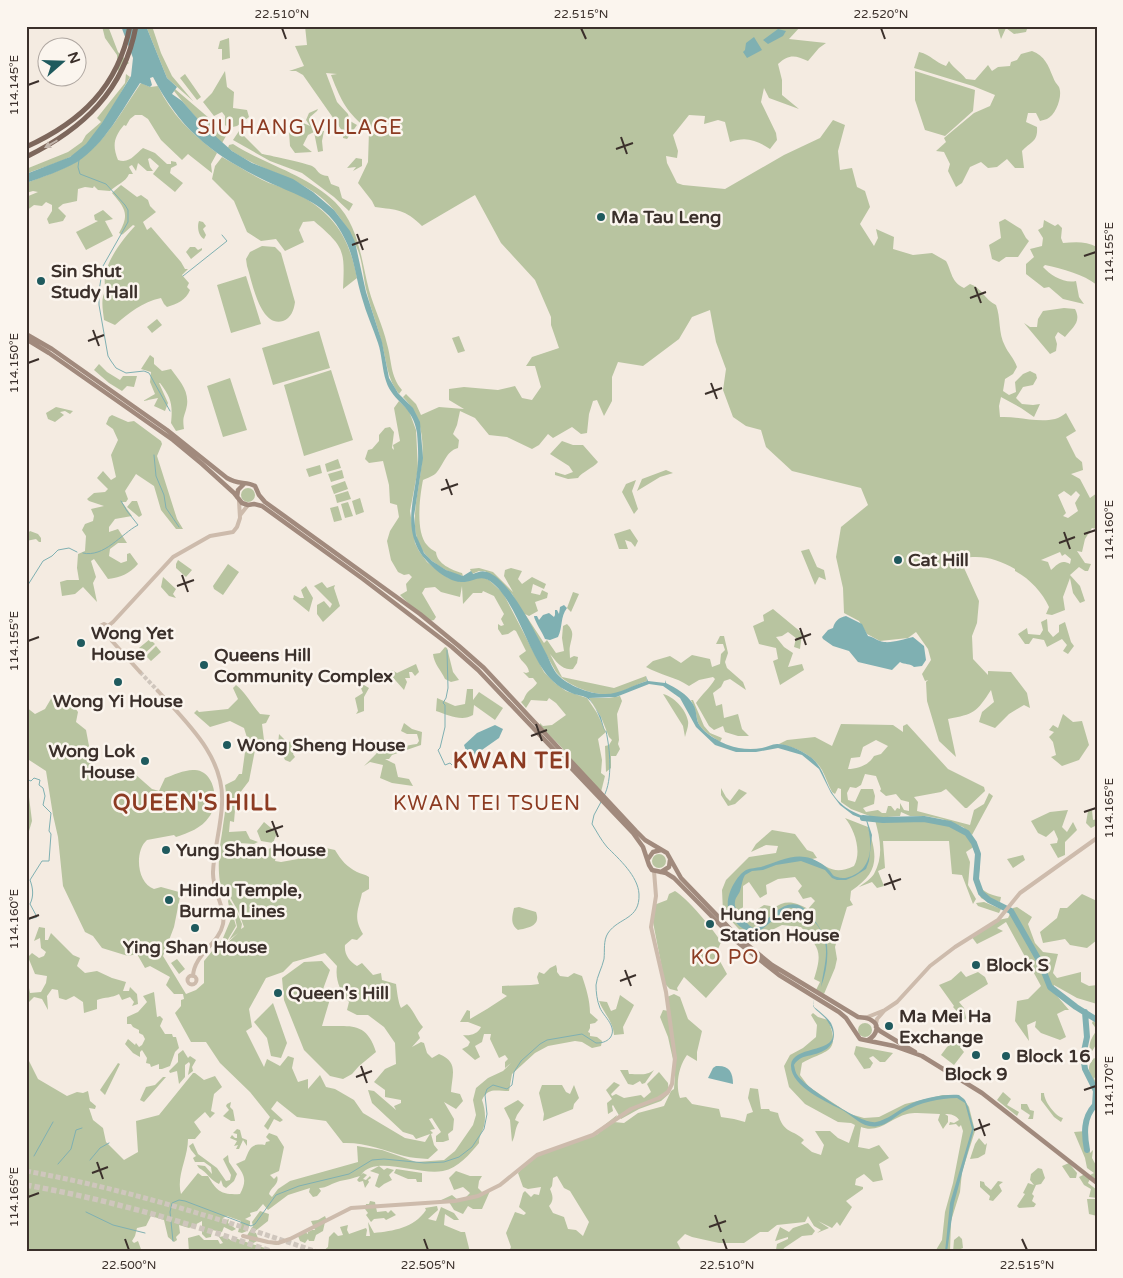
<svg xmlns="http://www.w3.org/2000/svg" width="1123" height="1278" viewBox="0 0 1123 1278" font-family="'Varela Round',sans-serif">
<rect width="100%" height="100%" fill="#f4ebe1"/>
<!-- green -->
<path fill="#b8c4a0" fill-rule="evenodd" d="M102,26h6l10,26 11,11 -11,8 -1,-16 -12,-17z
M146,26h6l9,27 11,23 21,25 -26,-23z
M305,26h496l-12,13 37,4 -7,5 -11,13c-13,-6 -19,-7 -30,3l4,16v15l17,14 -30,-11 -5,-10 -3,14 15,31 1,7 -7,9c-14,-9 -24,-13 -40,-7l-5,-20 -7,-2 -14,4 1,-8 -16,-1 -16,20 5,16 -1,7 -11,-2 1,7 10,20 6,2 42,4 59,-34 36,-17 13,-18 12,5 -7,26 2,19 12,-2 5,19 8,4 5,16 -10,17 14,22 4,-8 -2,-9 18,8 -1,12 20,6 19,-2 14,8c6,11 5,21 18,27l6,-4c12,4 15,16 26,21 5,13 2,28 9,41 3,7 9,12 12,21l-4,7 -8,5 -2,12 6,4 7,-3 -1,-10 8,-8 7,-3 6,3 1,4 -4,7 -10,2 -7,11 6,6 11,1 7,-1 -6,13 -13,-9 -20,-11 -2,9 1,11c18,-1 37,6 55,2 4,-1 8,-4 11,-6l10,18 -10,6 10,20 6,5 1,8 -12,4 9,5 10,19 7,-5v36l-5,-1 -7,11 -3,13 -5,-1 8,12 6,1 -3,7h-3l-6,-4 -9,8 10,11 5,15 -5,2 -7,-10 -3,-15 -7,19 2,13 -13,5 -6,-1 3,-7c-7,-15 -19,-28 -34,-36v-2c-18,-10 -34,-15 -55,-10l19,42 -2,22 -5,13 1,23 15,16v-4l23,1 16,21 3,15 -6,-3 -15,9 -14,14 -16,-6 3,-10 12,-10 -3,-12c-15,23 -17,24 -43,29l8,38 -17,-16 -12,-40 -1,-19 2,-2 -3,1 -3,-7 9,-14 -3,-11 -12,-17 -8,6 -28,3 -13,-7 -8,-13 -15,-8 -1,-25 -7,-31 5,-30 27,-22 -7,-17 -69,-17 -26,-24 -5,-17 -15,-4 -13,-9 -10,-27 3,-21 -10,-27 -6,-32 -18,7 -13,22 -36,27 -25,-4 -6,15v24l-8,15 -7,-16 -4,1 -4,13 -2,19 -6,1 -9,-7 -19,11 -5,-4 -9,11 -7,4 -25,-12 -18,-2 -14,-17 -15,-7 -3,14 -4,9 6,6 -1,8c-12,3 -14,16 -21,24 -3,4 -10,6 -14,8 -3,15 -8,52 4,65 2,3 6,5 9,7 1,12 16,18 26,21l1,3c-11,-2 -20,-7 -28,-13 -52,-37 19,-114 -32,-166l3,-3 10,10 5,11 18,-8 25,2 -15,-9v-11l15,-2 34,3 17,-4 7,12 10,2 9,-13 -6,-21h-9l6,-9 27,-9 -8,-23v-8l-16,-37 -34,-37 -26,-48 -53,31c-17,-17 -25,-16 -47,-19l-3,-6 -14,-18 10,-21 1,-31c-23,-20 -27,-28 -38,-56l6,-1 -11,-1 11,29 11,12 2,7 7,4 -10,14 -4,-1v-6l-40,-57 -7,-4h-7l15,-5 -9,-20 12,-1zM1064,491l7,5 5,-5 4,4 -5,8 3,8 -10,7 -5,-2 3,-3 -8,-18zM1060,552l2,4 3,-2 6,5 -1,5c-9,-5 -12,0 -19,6l-3,-8 -7,-2z
M997,26h31l-2,6 -12,2 -8,-6 -5,11z
M229,38l1,20 -8,2v-11h-4l2,-8z
M1032,51c13,5 16,14 21,26 1,4 4,7 6,10 4,9 -3,28 -12,32 -2,1 -5,1 -7,2l-4,-8h-8l-2,9 11,5c1,15 -6,14 -15,24l2,17h-9l-8,-9 -10,8 -9,1 -7,-6 -11,5 -8,16 -6,4 -8,-16 2,-7 -6,-12 -8,-1 10,-9 -2,-4 30,-25 16,-7 5,-11 -22,-9 -59,-18 5,-16c13,3 15,10 27,14l3,-5c5,8 11,10 17,18l9,1 13,-15 4,6 6,-4 12,-1 1,-4 6,-2 4,-6z
M225,71l2,16 7,5 -1,16 14,2 2,7 -12,9 -9,2 -3,-3v-9l-3,-4 -8,4 -11,-14 9,-9z
M915,71l60,19 -2,21 -28,25 -20,-6 -10,-30z
M126,74l4,3c-15,25 -34,67 -60,80 -14,7 -30,11 -44,17v-5l42,-17 14,-10 4,-7 15,-13 -4,-4 28,-35z
M185,74l16,23 -4,3 -17,-22z
M141,83l9,4 8,-1c13,28 34,48 59,67l-6,11 1,9 -24,-19 -6,6 -21,-20 -13,-21 -6,-4h-7l-5,4 -4,7 -2,-1c-10,12 -12,20 -6,35 12,4 17,-6 25,-12l12,5 12,11h4v-3l5,1 1,3 -6,3 -1,5 13,10 -8,9 -22,-18 6,-8 -9,-8 -2,1 2,8 3,4h-6l-9,-8 -2,8 -4,-6 -2,1 -1,1 4,7h-4c-3,8 -13,11 -19,17l-12,-1 -4,-4 -1,2 -8,-1 -7,2 -1,12 -14,3 -5,4 8,8 -3,5 -14,3 -2,-5 5,-8v-6l-6,-3 -4,4 -8,-1 -8,6v-14l12,-5 -5,-1 -7,2v-10c18,-7 38,-13 54,-24 27,-19 43,-50 61,-76z
M175,89l48,41 3,6 -4,7c-18,-15 -33,-33 -48,-52z
M318,109l-1,2 -7,6 5,6 2,8h7l-2,10 1,10 -5,1 -4,-20 -6,3 -5,10 9,7 -17,1 -5,-7 -1,-14 12,-10 9,4 -4,-6 3,-7z
M239,131l23,23c2,0 47,10 50,12 7,4 5,9 16,10l3,8 8,3 3,11 11,6 -4,7 -15,-14 -32,-24 -32,-12 -37,-21z
M233,144c33,21 73,30 102,58 24,24 26,57 34,88 5,18 14,36 18,54 5,17 3,32 15,46l-3,4c-12,-15 -12,-31 -17,-50 -4,-17 -11,-34 -15,-51 -4,-15 -4,-31 -10,-45 -6,-13 -15,-29 -24,-39 -28,-33 -73,-36 -105,-61l1,-3z
M222,157c15,8 31,19 47,26 8,3 17,5 25,9 39,20 55,44 63,86l-14,11c2,-40 1,-42 -29,-68l-11,1 -4,8 5,12 -19,9 -9,-12 -15,2 -14,-9 -13,-31 -22,-22 3,-13z
M356,158l6,1v7l-9,5 3,-4 -9,1z
M121,185l16,12 4,-2 7,5 2,6 6,6 -13,10 4,8 4,-3 30,35 4,7h3l-6,6 7,8 -2,4 3,3c-4,10 -13,14 -23,17l-3,-3 -3,-6c-19,4 -32,15 -46,27l-11,-5c-1,-10 -4,-22 2,-30 -7,-21 15,-49 29,-64l-2,-1 -10,9 -2,1 2,-5 -2,4 -2,-1c11,-19 6,-25 -7,-40z
M103,210l10,9 -8,2 8,15 -27,14 -10,-18 22,-11 -3,-1 -1,-5z
M1005,219l16,10 5,9 3,3 -11,16h-12l-7,5 -7,-3 -3,-14 12,-7 -2,-16z
M1044,220l11,6 3,-2 4,4 -1,10 2,5c12,-1 23,-2 34,4v38c-14,-11 -34,-16 -52,-20l-2,2c7,8 22,17 33,14l3,16 5,7 -21,-5 -14,-12 -5,1 -18,-14v-10l8,-7 -4,-8 12,-3 1,-8 -5,-8 5,-3z
M199,221l4,1 3,4 -3,3 3,6 -2,4c-6,-3 -7,-13 -5,-18z
M262,246l13,1 6,6 14,49c-1,8 -4,16 -12,19 -23,7 -31,-40 -36,-55l-1,-7 4,-7z
M190,247h5l3,3 4,-2v2l-11,9 -5,-7z
M246,276l15,48 -30,9 -14,-48z
M1064,308l11,1c7,13 -3,19 -10,28l-7,-5 -3,5 2,7 -1,7 -6,3 -26,-31 6,4h7l1,-8 5,-8z
M157,319l5,6 -10,8 -5,-6z
M319,331l11,37 -57,17 -11,-37z
M459,336l6,15 -7,2 -6,-15z
M150,355l4,3v6l8,7 9,-2c8,11 18,21 16,36 -2,12 -5,10 -3,24l-8,2 -5,-8c2,-18 0,-26 -11,-40h-1l9,20 -3,8 -11,-5 4,-8 -15,3 12,-7 -5,-12 1,-10 -10,-3z
M99,364l8,8 13,8 3,-4h14l-3,11 -7,-1 -5,5 -13,-8 -15,-13z
M331,370l22,70 -49,16 -20,-71z
M230,378l17,52 -24,7 -16,-51z
M399,401l10,10 7,19 2,39 -8,42 5,32 4,8 8,11 21,16 14,4 17,-5 5,1 5,2 14,13 41,79 11,11 11,8 21,7 10,15 9,19 -8,7 4,21 -1,13 4,3 -4,16 -28,-30c-2,-7 -26,-29 -33,-36v-3l3,3 9,-1 14,-10 -10,-12 -7,-5 -2,3 -16,-1 -5,8 -5,-6c4,-3 3,-5 6,-9 3,-4 7,-5 10,-10l-4,-5h-4l-6,-6 3,1 3,-1c-1,-8 -8,-10 -10,-16l7,-5 -10,-20 -2,-1 -6,4 -6,1 -4,-6v-5l3,2 3,-1 -3,-6 3,-5 -10,-18 -11,-5 -1,2h-9l-10,11 -1,-18 -2,11 -19,-5 -6,-5 -10,1 -3,5 14,24 -2,3 -4,1c-10,-9 -21,-16 -30,-26l7,-4 -1,-7 6,-7 -3,-3 -5,1 -6,-3 -7,-12 -4,-19 3,-10 9,-14 -2,-12 -7,-2 -1,-18 -6,-24 -14,2 -4,-4 3,-9 4,-1 7,-8v-6l6,-7 5,-1 4,5 -2,16 2,2 -1,-5 7,-4 -6,-33z
M56,407l17,4 -3,3 -5,-3 -5,1 4,3 -9,7 -7,-3 -2,-6z
M112,415l16,7 6,-1 27,20 1,3 -5,12 20,63 6,10h-7l-15,-19 -7,-24 -18,-12 -11,17 3,8 -2,3h-4l10,14 -17,3 -6,8v5l9,-3 9,14h-9l-8,6 -1,7 12,7 6,-2v-7l3,-1 8,11c-9,10 -16,13 -30,15l-14,-20 -3,2 5,16 -3,6 4,19 -14,-15 -8,7 -13,2 -2,-14 7,-2h12l-2,-12 1,-14 7,-3 1,-15 -4,-6 3,-6 8,-3 1,-5 -3,-7 13,-3 -15,-5 -2,-2 7,-6 11,-1 3,-3 -11,-11 6,-7 8,9 5,-3 -5,-22 7,-15 -5,-11 -7,-5 3,-7z
M562,441l11,4h10l15,17c-5,6 -16,10 -20,16l-10,1 -13,-4v-3l10,3 8,-3 -4,-6 -19,-12z
M338,459l3,9 -14,4 -2,-8z
M320,465l2,8 -13,4 -3,-8z
M342,470l2,8 -13,4 -3,-8z
M666,470l7,3 -13,4 -23,14 5,-12z
M636,480l-4,11 6,18 -4,5 -12,-22 4,-8z
M345,481l3,8 -14,5 -3,-8z
M241 495a7 7 0 1 1 14 0a7 7 0 1 1-14 0Z
M348,491l3,8 -14,4 -2,-8z
M360,498l4,14 -8,3 -4,-14z
M132,501h5l5,14 -3,2 -12,-10z
M348,502l5,14 -8,2 -4,-14z
M338,506l4,14 -8,2 -4,-14z
M630,529l8,12 -3,6 -4,-5 -6,-2 3,9h-9l-5,-15z
M30,531l8,3 3,4v4h-2l-3,-3 -10,2v-6z
M809,549l8,18 7,3 2,10 -7,-3 -4,8 -14,-34z
M178,560l14,10 -6,7 -10,-9v-4z
M228,564l11,8 -16,23 -9,-6 -1,-3z
M479,568l14,4 20,20 -9,-16 1,-6 6,-2 11,3 -4,8 4,5 10,-7 14,7 -2,5 -11,-5 -2,9 9,2 2,-5 6,3 -1,5 -12,4 3,9 -9,5 -4,-2 19,29 3,-3 9,13 8,-2 -2,-13 1,-12 4,-2c8,8 5,12 3,22 -1,4 0,8 0,12l4,-2 4,1 -1,6 -4,6c-11,2 -17,-8 -23,-15l12,23 52,11 32,-12 1,5c-11,3 -21,10 -33,13 -18,3 -47,-8 -58,-22l-44,-78 -27,-23h-6l-7,3 -2,-5z
M163,577l13,12 -3,5 3,4 -7,-2 -8,-9z
M322,582l5,6 8,-3 -1,3 6,18 -17,16 -6,-8v-9l7,-4 6,7 2,-4 -18,-18z
M306,586l7,12 -4,14 -16,-13 1,-4 6,3h4l-3,-8z
M573,592l6,2 -8,18 -4,-4z
M773,609l29,24 -2,16 -6,-2 2,-9 -8,-6 -6,4 -6,1 8,10 9,6 -5,14 14,-3 2,6 -24,15 -7,-24 5,-2 -2,-11 -17,-4 -6,-18 11,-5 -1,-6z
M1047,619l1,12 5,6 6,-5v-7l6,-3 6,20 3,4 -6,8 -5,-3 4,-6 -5,-6 -15,8 -3,-7 -11,-2 -4,6h-4l-7,-10 9,-6 1,6 12,1 3,-5 -2,-8z
M720,636h4l4,17 -3,9 2,6 16,14 3,8 -16,-11 -6,2 -3,6 -8,6 3,13 6,-2 2,14 14,-4 4,15 7,7h-11l-13,-4 -2,-6 -9,4 -5,-4 -13,-23c6,-9 14,-15 19,-24l-2,-2 -14,3 -10,6c-13,-9 -29,-11 -43,-19l7,-6 17,-5 11,7 11,-8 18,4 2,8 8,-3 1,-10 4,-4 -2,-6h-7z
M150,639l5,5 -11,10 -5,-6z
M156,646l5,6 -10,9 -5,-5z
M445,647l2,1 6,24 6,8 -8,2 -6,-3c-4,-9 -11,-15 -12,-25l7,-1z
M416,664l3,8 -4,4 -3,-4h-3l1,6h-5l2,4 -3,8 -16,-18 4,-2 5,3z
M236,685c11,9 15,19 24,29l10,1 -4,8 -4,1 2,16h7l1,8 -17,2 -6,31 -13,17 -2,24 -4,-1 -1,11 17,-1 4,8 8,3 -4,2 -15,-1 4,9 19,3 2,-4 9,-4 5,1 -3,13 6,1 17,-3 -4,-12 32,1 9,2c6,10 12,17 22,22 4,2 8,2 12,5v12l-7,4c-4,18 -9,24 1,41l-6,6 -5,-1 -7,6c-1,9 4,16 12,21l5,-3 11,12 8,-2 1,7 14,4c1,7 2,18 5,24l6,-4c7,7 9,15 16,23l-5,6 2,5 -8,9 9,-5 3,1 3,10 5,5 7,-4c20,8 13,21 12,38l9,2 3,7 -7,8 -12,-7 10,17 -1,11 -5,4 1,6 -6,2h-7v-6l5,-4 -9,-14 -3,1 6,10 -5,1 3,3 -2,1 3,11 4,5 -10,9c-8,-1 -16,-1 -24,-3 -20,-6 -40,-14 -61,-13l-17,-22 -29,-4 -20,-16 -6,8 12,11 -3,2 -6,-3 -6,11 -4,-4 6,-9 -20,-25 -30,-29 -14,-21h-15l-16,-29 6,-7v-6l3,-1 -1,-5h-9l-8,-9 4,-8 -20,-11 -5,2 -8,-14 -9,2 -26,-8 -9,-12 -8,-4 -22,-46 -5,-49 -5,-22 -7,-44 -20,-13v-51l9,7 10,-5 7,-12 17,3 9,12 -2,10 10,8 7,37 7,7 28,-6 24,21 7,2 6,-13c8,-3 21,-9 30,-8 20,1 25,33 14,47 -7,11 -21,16 -33,20l-2,-2 -27,5c-13,11 -10,44 7,49l7,-2 18,5 1,5 -6,30 -11,29 23,38 10,-4 8,-7v-22l18,-22 5,3 -1,2 12,-11 -9,7 8,-13 -2,-9 2,-6 5,12 -1,5 3,-2 -6,-16 -12,-21 -5,-2c-4,-18 -2,-38 1,-55 2,-16 6,-32 3,-48l10,-5 4,-6h3l3,-22 4,-8 -5,-16 -14,-7 -20,6 -16,-14 3,-3 2,2 29,-3 10,-10 -5,-11zM325,953l12,13c-2,14 3,25 12,36l-2,8 10,5h11l16,12 11,16 1,21 -11,5 -11,13 11,8v7l16,3v3l-7,3 2,4 -22,-19 -6,-1 4,13 31,29 10,3 3,4 14,-5 -5,8 -20,-4 -42,-25 -9,-13 -19,-11 -9,-2 -6,-12 -12,14v-10l-10,3 -6,-14 2,-10 -6,-2 -8,10 -13,-7 -3,8 -18,-36 6,-4 -3,-18 17,-31 17,-6 10,-10z
M364,685l5,3 -5,9v14l-8,3 2,-3 -3,-13 8,-5 -3,-7z
M467,689h6v11l6,-8 24,16 -8,12 -21,-15 -1,10c-11,7 -25,0 -37,-4l1,-13 18,8 10,-2z
M663,694c10,2 23,15 25,27 1,5 -2,11 -3,16l-2,-11z
M620,696l2,5 -5,13 2,26 -1,4 2,5 -4,7h-5v12l-5,4 -1,-26 4,-1 3,-5 -3,-3 -8,-20 -12,-19h20z
M691,700h2l11,26 6,7 12,5 -2,4c-8,-6 -21,-12 -23,-23 -1,-7 -3,-13 -6,-19z
M1063,714l10,8 9,-1 7,24 -10,15 -17,6 -11,-9 5,-2 -3,-13 -4,-5 5,-5 -5,-2 4,-5 5,3z
M404,723l8,6 10,3 -1,13 -29,10 -3,4h-4l10,5 3,13 11,2 4,7 -21,-3 -12,-5 3,-13 -13,-3 -6,4 12,-12 8,-12 2,10c11,-3 20,-7 31,-8l2,-3 -2,-7h-10l-6,-3z
M841,724l52,1 10,7v-6l4,-2 41,45 36,18 1,4 -18,17h-2l-19,-19 -5,3 -27,5 4,5 -1,9 53,14 4,-15 10,-6 5,-11 4,3 -21,39 -9,-8 -21,-8 -17,-3h-15l-9,-4 -1,4 -25,2 -24,-9 -10,-7v-13l-3,-1 -3,6 -3,-2c-4,-7 -6,-15 -10,-22 -9,-15 -26,-23 -43,-26l8,-4 28,-3 17,9zM876,740l12,6 -7,8 -7,2c-5,9 -16,13 -26,13l3,-11 9,-1 3,-10zM865,774l11,2 5,13 -1,2 6,5 10,-2 5,6 8,2v9l-5,-1 -4,-7v6l-3,-1 -2,3 -4,-5h-3l-2,7h-4l-4,-3 -12,2 -3,-4 11,-4 1,-8 -2,-7h-12l-6,13 -7,-2 -1,-7 3,-6 6,1 5,-3z
M279,734l8,8 11,-1 -5,13 2,3 -5,5 -5,-2 -7,-15z
M721,788l5,9 4,4 9,-12 8,4 -12,11 -7,2 -7,-11z
M26,795l3,2 3,24 -6,20z
M1068,810l-6,17 5,5 6,-10 4,8 -12,12v13l-7,3 -8,-14 7,-1 1,-4 -4,-9 -8,7 -8,-4 -7,-12 19,-9z
M1092,810l1,10 4,-1v6l-6,3 -5,-5 2,-12z
M845,818l23,9c10,31 11,45 -17,64l-1,9 3,5 -6,2 -12,40 2,12 -2,9 -11,26 -8,-4 4,-8 -6,-3c9,-28 5,-31 -13,-52l-19,-2 -32,16 -27,-29 -1,-22 4,-10 23,-23 27,-4 2,-7 -12,-1 -15,7 5,-8 16,-14 23,4 12,16 6,2 4,6 -5,1c17,9 23,16 42,7 8,-14 1,-36 -9,-48zM795,877l7,9 -4,5 5,8 8,-2 4,4 -7,8c-13,-7 -23,-10 -35,0l-3,-3 -6,-1 -14,9 -7,2 -3,-5 3,-4v-21l6,-4 11,16 7,-4 -1,-9 12,-6z
M920,819c22,2 45,5 55,27l-9,6 4,10 -2,23 8,14 -3,5 -11,-29 -10,-1 -3,-33h-66l2,27 -7,3 6,15 -7,2 -5,-6 -13,5c5,-4 12,-8 15,-13 10,-18 6,-36 1,-54z
M264,822l13,11 -4,10 -12,-2 -4,-10z
M652 861a7 7 0 1 1 14 0a7 7 0 1 1-14 0Z
M1023,855l2,5 -12,8 -6,-9z
M977,866l3,1c-4,20 1,26 21,30l-1,5 -8,-2 -3,2 -8,-4 -6,-16z
M675,891c11,6 39,39 46,51l-5,12 11,20 -21,24 -22,-21 -7,11 1,3 -8,-2 -5,-5 -13,-67 2,-12 13,-5 2,-6z
M1082,894l15,7v39l-10,8 -17,-3 -5,-6 -22,4 -3,-11 17,-14 3,-10h7z
M229,899l7,11 -2,9 2,7 -9,15 -4,-3 8,-19 -3,-18z
M984,902l17,7 -2,4 -21,-7 -2,-3z
M519,907l17,5c5,14 -7,16 -18,18 -8,-6 -6,-13 -4,-22z
M1017,907l15,10 -4,7 7,19 8,9 15,2 -5,19 4,5 24,-6v10l8,4 8,-1v19l-20,-6 -23,-13 -2,5 17,20h-4l-8,4 9,23 -6,3 -19,-7 -6,-6 1,-6 -9,4 2,16 -14,-20 2,-20 11,-2 13,-13 -35,-64 -9,6 6,3 -26,13 -6,-8 27,-16 10,-2 5,-10z
M39,927l6,1v12h3l3,-7 22,22 7,3 -3,8 8,7 12,-2 15,7 14,4 -3,9h6l1,-4 7,7 1,10 -6,2 2,-4 -4,-5 -8,3 -3,-6c-7,4 -14,3 -22,6v9l-13,4 -1,-11 -9,-6 -8,4 -7,-2 -1,-8 -6,-1 -5,7 1,14 -6,-11 -8,-2 -8,8v-18l3,1 1,5 11,-1 5,-9 1,-7 -12,-2 -7,-17 4,-4 7,5 5,-2 2,-4 -5,-4 -1,-10 -6,3z
M177,959l8,10 -6,5 -8,-11z
M322,961l8,9 -8,22 8,7 -8,27c27,1 44,-6 54,26l-17,14 -7,8 -9,5 -13,-3 -26,-26 -20,-50 -2,-22 22,-16z
M556,965l1,4v3l3,4 8,1 6,-4 8,3c4,12 8,24 8,37l8,7 -3,3 -5,1v4l-2,4 2,1v3l7,1 5,4 -1,5 -9,2 -10,-6 -7,-1 -27,5 -13,7 -23,21 -3,17c-13,0 -21,-4 -27,9 3,8 4,18 2,26 -2,7 -5,10 -5,17 -9,11 -21,25 -36,28 -24,5 -68,-17 -82,4l2,-2 4,2 -4,4 3,1 4,-4 1,2 -3,2 1,2 -4,6 -2,-7 -4,1 -2,-2 3,-4c-7,2 -13,4 -20,5 -8,2 -13,7 -21,7l2,3 -4,5 -4,1 -4,-5 1,-4 -22,7 -20,15 -5,-6 -6,7 -7,2 1,3 -6,3 5,2v3l-3,7 -5,2 -4,-1 3,-11 -14,-5 -4,2 -1,4 7,-3 -1,4 8,6 -4,2 -8,-4 -2,5 -10,-2 -1,7 -5,1 -4,-4v-13l-13,7 -10,-3 1,8 -4,4 1,3 -3,2 -6,-5 -4,-17 -13,-4 -5,10 -9,2 -2,8 -3,5 2,2 4,-2 4,11h-116v-197l12,24 29,17 10,-4 6,1 5,-2 2,10 6,5 -1,3 -6,-1 4,12 10,8 3,14 18,18 14,-8 -2,-31 23,-6 34,-42h2l9,7 11,-4 7,11 -8,7 -3,17 4,2 -5,5 -5,-6 -11,10 7,10 -6,7h-7c0,19 -12,37 -7,55l17,-21 4,3h6c9,16 14,19 32,18 7,-13 5,-19 -4,-30l9,-4c5,-12 6,-17 20,-15l1,-3 4,-1 -4,-4 3,-4 8,3 7,11 -5,24 -9,4 4,4 3,-3c3,8 -6,11 -8,18l3,3 6,-8 12,-8 68,-19 -1,-16 25,4 34,12 28,-2 11,-9 18,-26 3,-10 -3,-15 3,-12 12,-10 15,-7 8,-8 -6,5v-6l3,-3 -3,-4 -6,3 -9,-19 1,-5h-7l-2,8 -7,4 5,11 -5,3 -13,-11 6,-3 2,-4 -7,-7c7,1 15,-1 18,-8l-13,-5h-8l7,-12 3,1v8l17,-10 20,-13 -5,-3v-7c13,-1 24,0 37,-2l-2,-7 2,-5 5,2 6,-6z
M961,971l5,6 12,-5 7,5 3,7 -29,18 5,6 2,10 -1,2 -12,-13 1,-1 -15,-21 12,-5z
M154,992l3,25 3,-1 3,3 -3,7 5,8h7l1,3h3l3,11 -4,4 -5,14 -8,3h-3v-5l-8,3 -1,-3 -4,-1 1,-5 -5,-8 -2,2v5l-7,-4 -8,-9 3,-5 7,6 1,-2 3,4 3,-2 3,-6 -2,-4 -4,-2v-3l-6,-3 -2,-3h-4v-7l11,-5 9,-10 -4,-6z
M674,994l6,3 8,22 14,12 -5,21v9l-10,-6c-8,11 -12,29 -7,43l6,-1 6,7 27,5 2,8 13,2 11,3 2,-8 6,-2 -5,-14 2,-10 8,1 3,20h8l1,2 8,2c5,21 15,16 26,27l-3,3 11,9 9,3 3,-10 -9,-14h15l8,7 11,5 6,-18 -4,-2 -13,-1 -33,-18 -16,-17 -5,-21 6,-11 13,-7 13,-11 1,-12 -6,-10 2,-2 5,4 10,3c14,34 -3,30 -26,43l-2,12 9,12 41,27 14,4 15,-1 26,-13 38,-9h10l10,3 6,9 6,24 -13,41 -2,20 -9,29 -1,31h-14v-2l6,-10 3,-28 8,-29 10,-52 -2,-6 -2,2 -3,-3 -7,1 1,-3 4,1 5,-3c-3,-5 -8,-6 -14,-6l3,2v6l-5,7 -5,-9 2,-6c-10,0 -24,-2 -33,0 -16,4 -28,20 -46,13l-3,20 11,2 10,-4 10,13 -10,6 4,16 -10,2 -9,-8 -8,5 -1,6 8,2v2l-17,12 6,6 -12,19 -3,-4 -5,6 -14,-7 11,7 -12,5 4,-3 -7,-4 -6,-10 -3,6 -28,3 -9,7h-8l-16,11h-25l-27,-6 -7,-3 -8,8 4,8 4,2h-176l2,-5 -5,-14 9,-21 9,3 2,-2 -7,-6 4,-14 2,-2 6,6 3,-3 5,1 2,-8 -13,2 -5,-2 -5,-14 14,-15 66,-24 4,-7 15,-12 -3,7 10,1 14,-10 26,-7 7,-15 3,-2 1,-15 -1,-10 -6,-27 -8,-20 3,-7 6,1 -2,-14zM557,1176l7,12 6,3 19,31 -6,14 -7,-6 -8,-1 -4,-12 -11,-4 -4,-7c5,-6 4,-10 1,-17l2,-3 1,-8z
M620,995l14,10 -11,22 1,7 -10,1c-1,-14 -10,-21 -15,-34l8,1 4,9 5,-2z
M273,1003l14,40 -6,15 -10,-2 -4,-18 -13,-16z
M1093,1021l4,3v19l-6,10c-4,-8 1,-16 6,-23l-5,-7z
M858 1030a7 7 0 1 1 14 0a7 7 0 1 1-14 0Z
M966,1031l6,6 -12,10 4,5 -10,13 -13,-10 6,-8z
M856,1046l37,7 -8,9h-5l-7,-6 -4,2 4,5 -3,5 -6,1 -10,-15z
M183,1050l5,8 2,-2 6,4 -4,7 1,4 -5,4 2,-11 -1,-2 -4,3v12l-6,7 -2,-13 -7,2 -1,-2 9,-9v-8z
M1094,1058l3,2v13l-3,6 3,3v7l-5,-6 1,-2c-4,-10 -7,-14 1,-23z
M118,1063l2,1 -15,31 -5,-5z
M620,1070h8l1,4c10,0 17,2 25,-4l-9,13 -3,1 -2,-3 -7,4 -5,-1z
M659,1072l9,11 1,11 -8,7 -22,8 -18,10 -8,-14 -1,1 1,5 -5,3 -1,-11 5,-4 -6,-9 8,-8 6,3 -9,9 1,2 4,-2 8,4 17,-3 3,3 7,-6 -4,-8z
M163,1077h3l-22,25 -4,-2 6,-13 9,-2z
M542,1085h20l4,7 4,2 4,-9 5,13 -5,6 -1,5 -30,12 1,-7 -5,-21z
M1003,1092l8,7 -4,6 12,7 -2,4 -20,-16z
M1041,1093h3c0,8 11,23 19,25l-2,4 -7,-5 -13,-17z
M518,1100l6,5 -7,10 -2,5 4,2c-5,8 -3,13 -7,20l-2,-22 -6,-12z
M231,1102l-1,5 3,3 2,11h-4l-8,-5 6,-6 -3,-4 1,-2z
M1021,1104h6l3,6 4,1 -1,8h-5l2,-4 -9,-6z
M237,1129l3,1 2,8 5,2v6l-4,-6 -4,9h-3l2,-4 -4,1 3,-5 -7,-3 2,-3 3,3h2v-4l-4,-1z
M1086,1131l4,22 3,-3 -1,8 5,9v17l-7,-9 4,-2 -7,-5 -2,-10 -11,-26z
M979,1138l6,7 2,-2 -2,11 -7,4 -8,1 5,-15z
M193,1143l5,11 19,14 9,13 4,-1 1,-5 -8,-16 5,-4 1,7 8,12 -3,7 -8,7 -3,-2 -2,-6 -2,4c-8,-3 -12,-12 -20,-16l-2,-3 8,1 7,8 -1,-7 -7,-5h-9l-2,-4 3,-2 -5,-6 -2,-4z
M1069,1163l8,10 -1,5h-6l-8,-12z
M379,1166l5,4 3,-2 7,2 -5,5 3,5 -8,4 -5,4 -4,-2 4,-12 -9,-3z
M1038,1168l4,1 3,9 -4,6 -5,1 -4,9 2,2 -2,5 4,3 -2,3 -15,1 -2,-2 8,-12 -2,-1 5,-10 6,2 -4,-5 1,-6z
M396,1169l26,4v9h-5l-1,-3h-8l-14,-6z
M456,1171l14,5h12l-3,5 -1,7 4,4 8,-1 -8,18h-9l-5,-3 -5,8 -9,-4 -5,-8h-12l15,-7 6,5 7,-2 5,-5 -7,-6 -9,3 -5,-12z
M1085,1174l5,5 -2,4 9,7v8l-8,-1 2,-8 -7,-4 -5,-8z
M980,1181l4,1 1,3 6,5 7,-9 5,1 -4,3 3,6 -9,10 -4,-1 1,-4 -10,-9z
M1087,1199h10v17l-8,-2z
M370,1201l5,1 2,10 9,-1 2,2 3,-3 5,5 -10,5 -2,-2 -10,1 -3,3 -5,-7 2,-2 -3,-4 1,-5h3z
M437,1206l1,4 -10,9 8,2 5,-14 13,6 5,7h-5l-9,-6 -1,11 17,7h4l5,20h-148l6,-5 1,-10 5,-5 4,4 5,-1 -3,-8 8,-2 -1,5 2,4 17,-6 1,2 -1,6h4l-2,-14 6,11c19,-2 40,-5 52,-23l-1,-2z
M260,1211l9,3 -1,7 -14,11 2,1 3,8 18,3v1l-20,-4 -5,3 13,4 2,4h-78l-1,-14 11,-3 5,5h14l2,4 3,-1 -4,-6 6,-1 7,5 3,-3 14,5v-4l-3,-2 7,-11 -1,-4z
M325,1216l2,5 -2,1 -2,9 -7,4 -2,6h-5l-1,-2 -3,4 -5,-2 -2,-5 7,-4 3,2v-2l4,-2h3l-4,-9 7,-1z
M808,1223l7,8 -3,4 -10,1 -18,12 -2,4 -6,-2 1,-6 11,-5v-2l-13,4 5,-14 9,5 4,-4z
M959,1236l3,3 1,9 -10,4 1,-12z"/>
<!-- water -->
<path fill="#7fb0b2" d="M121,26h25l21,52 10,9 -5,7 10,7 21,24 29,26 20,12 41,16 20,13 21,18 16,21 5,11 11,50 16,50 7,36 9,15 15,15 7,14 3,36 -9,58 2,19 8,18 8,8 14,9 17,6 8,-5 2,3c5,-2 9,-4 14,-2 23,7 49,62 60,83 3,6 6,15 11,20 9,10 32,19 45,19 16,1 29,-9 44,-13l-1,-5 2,5 17,2v-3l1,3c10,5 21,11 27,21 3,5 3,10 4,15 2,12 21,22 31,26 10,4 23,5 34,3 5,-1 10,-4 15,-4 11,0 23,6 32,12 13,9 15,22 22,35 10,17 22,21 39,28l-3,1 5,15 -3,26 -3,8 -11,7 -9,4h-9l-5,-2 -7,-8 -24,-9 -25,4 -13,5 -11,1 -7,4c-3,5 -3,10 -5,16 -1,3 -5,7 -5,11 -2,8 12,22 18,26 8,-2 14,-9 20,-14 25,-22 36,-3 50,19l3,-1 2,5 -2,1c3,16 1,33 -5,49 4,-27 13,-47 -11,-70 -7,-5 -13,-10 -22,-9l-27,22c-15,7 -30,-9 -33,-23 -2,-12 8,-31 18,-37 5,-2 10,-2 15,-3 12,-4 32,-13 44,-10 8,1 19,7 24,13 3,3 3,6 8,7 5,2 10,1 15,-1 23,-9 20,-37 14,-56l-13,-5 -13,-10 -9,-12 -12,-24 -17,-14 -24,-7 -22,4h-20l-21,-7 -19,-18 -16,-29 -17,-12 -14,-2 -33,13 -27,1 12,19 4,15c-4,-10 -9,-28 -18,-34 -3,-2 -9,-3 -13,-4 -13,-5 -22,-12 -30,-23 -18,-26 -30,-73 -54,-90 -10,-7 -17,1 -28,1 -15,1 -38,-21 -44,-33 -13,-26 -4,-50 -1,-77 2,-12 1,-27 0,-39 -4,-28 -24,-30 -31,-52 -4,-12 -4,-26 -8,-38 -5,-15 -12,-30 -16,-45 -9,-30 -7,-46 -26,-74 -17,-24 -45,-31 -70,-43 -53,-26 -85,-50 -113,-104l-3,1 2,7 -2,2 -10,-4c-18,27 -35,61 -63,79 -16,9 -34,15 -51,21v-9l44,-17 16,-13 16,-21 29,-47 2,-18z
M778,29l8,2 -3,5 -15,8 -5,-4z
M754,37l8,13 -15,8 -4,-6 2,-2 1,-7z
M564,605l3,3c-7,9 -4,19 -9,29l-8,3 -5,-1c-2,-5 -11,-19 -11,-23h3l2,4 4,-5 6,-2 5,4 1,-2v-5h2l2,4 1,-7z
M846,616l16,8 6,12c6,1 9,5 16,6 9,1 20,-3 29,-5l11,9 2,14 -4,6 -8,1c-4,-4 -9,-2 -14,-5l-8,8 -34,-8 -9,-11 -16,-5 -10,-7 -1,-2 6,-7 5,-2c2,-7 5,-10 13,-12z
M495,725l8,4 -4,9 -30,21 -5,-14 13,-12z
M814,999l-1,5 1,3c5,4 13,10 17,16 6,12 3,24 -10,29 -10,5 -20,2 -27,13 1,4 1,7 4,11 9,12 64,49 78,46 11,-2 21,-11 31,-16 14,-8 36,-12 52,-11l6,5 3,7 6,22 -20,74 -7,49h-2l5,-49 22,-74 -7,-26 -8,-5c-17,0 -38,5 -52,13 -9,4 -17,14 -27,15 -14,3 -23,-8 -34,-15 -15,-8 -54,-24 -53,-46 2,-23 62,-8 35,-46 -4,-5 -10,-8 -13,-13z
M716,1066c13,-1 17,6 17,18l-25,-6 5,-10z"/>
<g fill="none" stroke-linecap="round" stroke-linejoin="round">
<!-- stream -->
<path stroke="#7fb0b2" stroke-width="1" d="M79,160l-1,7 2,7 26,10 19,21 3,5v12l-25,44 -4,25v14l9,51 3,5 5,7 10,5 18,-2 5,2 21,38
M183,276l44,-35 -5,-6
M154,455l2,21 8,19 2,13 13,19
M83,553c21,5 38,-19 55,-28l-11,-14 -6,-10
M26,588l17,-27 9,-5 6,-6 11,-2 8,4
M447,650l1,38 -2,10 -3,5 2,2v22l-5,21 -2,2 7,15 5,-2 3,3
M26,779l5,2 3,-3 6,2 -1,5 4,3 2,8 -2,9 8,8 -2,18 2,3 -2,27h-7l-12,19c3,8 4,16 0,24l7,13 -11,3
M604,796c9,-17 6,-47 2,-65
M34,1156l19,-34
M90,1160l10,-12 9,-5
M58,1164l13,-15 5,-19 6,-2
M86,1212l27,13 32,8
M173,1241l-3,-29 2,-9 7,-3 6,1 66,25 4,-2 21,-29 23,-9 50,-12 23,-14 12,-1 41,4 19,-1 15,-5 13,-10 12,-18 3,-15 -2,-19 2,-6 6,-4 14,4 5,-4 2,-13 7,-11 19,-17 7,-4 35,-6 14,9c6,0 10,-1 14,-5 8,-11 -6,-21 -10,-30 -3,-7 -4,-16 -4,-23 1,-9 6,-17 8,-26 1,-9 -1,-18 4,-26 11,-16 32,-13 31,-39 -1,-18 -20,-35 -32,-47 -6,-7 -10,-15 -15,-23l2,-9 7,-13"/>
<!-- river -->
<path stroke="#7fb0b2" stroke-width="6" d="M863,818l20,2 41,-1 26,5 17,9 7,10 4,11 -2,25 5,14 8,7 22,11 29,51 10,25 26,20 21,13
M1085,1012l2,25 -4,19 2,13 11,22 -1,14c-12,13 -11,29 -8,45"/>
<!-- tertiary-tunnel -->
<path stroke="#cfc6bd" stroke-width="4" stroke-dasharray="4 2" stroke-linecap="butt" d="M140,672l18,19"/>
<!-- trunk-tunnel -->
<path stroke="#cfc6bd" stroke-width="5" stroke-dasharray="5 2.5" stroke-linecap="butt" d="M26,1171c100,18 195,48 291,81"/>
<!-- motorway-tunnel -->
<path stroke="#cfc6bd" stroke-width="5.5" stroke-dasharray="5.5 3" stroke-linecap="butt" d="M26,1185c85,15 166,39 247,67"/>
<!-- tertiary -->
<path stroke="#cdbbac" stroke-width="4" d="M241,514l7,-9
M109,631l-2,2 5,8 28,31
M107,633h-5l-2,-2v-5l4,-2 4,2 5,-4 60,-65 37,-21 23,-4 4,-5 3,-9 -1,-17
M158,691c29,32 67,66 64,113 -1,23 -8,45 -9,68 -1,18 13,36 10,52 -4,20 -29,30 -30,52
M187.5 980a4.5 4.5 0 1 1 9 0a4.5 4.5 0 1 1-9 0Z
M865,1018l20,-8 12,-8 33,-36 25,-19 43,-27 22,-27 77,-55
M876,1024l1,-5 7,-8
M243,1236l25,6 10,1 12,-4 61,-31 104,-7 23,-5 22,-11 37,-30 56,-20 38,-26 28,-11 9,-6 4,-8 3,-26 -9,-66 -15,-65 5,-31 -2,-25"/>
<!-- secondary -->
<path stroke="#a18a7d" stroke-width="4.5" d="M26,334l26,15 115,81 60,48c11,7 19,3 28,8l4,9 6,7 155,112 39,32 25,22 152,163 9,9 22,13 14,25 58,60 33,27 86,52c4,1 9,0 13,3 10,5 5,16 -3,20
M26,339l23,14 124,87 29,24 32,29 8,10 6,2 6,-1 8,2 101,73 89,68 26,23 155,163 10,14 6,18 3,5 14,3 8,5 62,63 43,34 60,37 7,6 14,21 34,7 28,10
M237,497l1,-7 6,-6
M648,859l5,-7 8,-2
M661,872l8,-5 1,-7
M876,1027l4,4 35,21
M922,1056l60,37 115,90"/>
<!-- primary -->
<path stroke="#7d675c" stroke-width="5" d="M26,147c55,-25 92,-60 104,-121
M26,157c57,-28 98,-66 110,-131"/>
</g>
<!-- one-way arrows -->
<defs><path id="oneway-solid" d="M-6-.8H1V-3.2L6.5 0L1 3.2V.8H-6Z" transform="scale(1.25)"/></defs>
<use fill="#c2b5ac" href="#oneway-solid" transform="translate(51 144) rotate(150)"/>
<!-- ticks -->
<path fill="none" stroke="#3b302b" stroke-width="2" d="M282,28l4,11M581,28l5,11M881,28l4,11M28,85l11,-4M621,137l6,17M616,149l17,-6M357,234l6,16M352,245l16,-6M1084,256l12,-4M975,287l6,16M970,298l16,-6M93,330l6,16M88,341l16,-6M28,363l11,-4M711,383l6,16M705,394l17,-6M446,479l6,16M441,490l17,-6M1064,532l6,17M1084,534l12,-4M1059,543l16,-6M182,575l6,17M177,586l17,-6M800,628l6,17M795,640l16,-6M28,641l11,-4M536,724l6,17M531,736l16,-6M1084,812l12,-4M272,821l6,16M266,832l17,-6M889,874l6,16M884,885l17,-6M28,919l11,-4M625,970l6,16M620,981l16,-6M361,1066l6,17M356,1077l16,-6M1084,1090l12,-4M979,1119l6,17M974,1130l16,-6M97,1162l6,17M92,1173l16,-6M28,1197l11,-4M715,1215l6,17M709,1227l17,-6M125,1239l4,11M424,1239l4,11M723,1239l4,11M1022,1239l5,11"/>
<!-- markers -->
<g fill="#1f5a5e" stroke="#fbf5ee" stroke-width="2">
<circle cx="601" cy="217" r="5"/>
<circle cx="41" cy="281" r="5"/>
<circle cx="898" cy="560" r="5"/>
<circle cx="81" cy="643" r="5"/>
<circle cx="204" cy="665" r="5"/>
<circle cx="118" cy="682" r="5"/>
<circle cx="227" cy="745" r="5"/>
<circle cx="145" cy="761" r="5"/>
<circle cx="166" cy="850" r="5"/>
<circle cx="169" cy="900" r="5"/>
<circle cx="710" cy="924" r="5"/>
<circle cx="195" cy="928" r="5"/>
<circle cx="976" cy="965" r="5"/>
<circle cx="278" cy="993" r="5"/>
<circle cx="889" cy="1026" r="5"/>
<circle cx="976" cy="1055" r="5"/>
<circle cx="1006" cy="1056" r="5"/>
</g>
<g text-anchor="middle" dominant-baseline="central" stroke-width="5" stroke-linejoin="round" paint-order="stroke">
<!-- poi labels -->
<g font-size="18" font-weight="bold" fill="#3b302b" stroke="#fbf5ee" text-anchor="start">
<text x="611" y="217">Ma Tau Leng</text>
<text x="51" y="271">Sin Shut<tspan x="51" dy="21">Study Hall</tspan></text>
<text x="908" y="560">Cat Hill</text>
<text x="91" y="633">Wong Yet<tspan x="91" dy="21">House</tspan></text>
<text x="214" y="655">Queens Hill<tspan x="214" dy="21">Community Complex</tspan></text>
<text x="118" y="701" text-anchor="middle">Wong Yi House</text>
<text x="237" y="745">Wong Sheng House</text>
<text x="135" y="751" text-anchor="end">Wong Lok<tspan x="135" dy="21">House</tspan></text>
<text x="176" y="850">Yung Shan House</text>
<text x="179" y="890">Hindu Temple,<tspan x="179" dy="21">Burma Lines</tspan></text>
<text x="720" y="914">Hung Leng<tspan x="720" dy="21">Station House</tspan></text>
<text x="195" y="947" text-anchor="middle">Ying Shan House</text>
<text x="986" y="965">Block S</text>
<text x="288" y="993">Queen's Hill</text>
<text x="899" y="1016">Ma Mei Ha<tspan x="899" dy="21">Exchange</tspan></text>
<text x="1016" y="1056">Block 16</text>
<text x="976" y="1074" text-anchor="middle">Block 9</text>
</g>
<!-- quarter labels -->
<g font-size="20" letter-spacing="1" fill="#8c3b22" stroke="#fbf5ee">
<text x="300" y="128">SIU HANG VILLAGE</text>
<text x="487" y="804">KWAN TEI TSUEN</text>
<text x="725" y="958">KO PO</text>
</g>
<!-- district labels -->
<g font-size="22" font-weight="bold" letter-spacing="1" fill="#8c3b22" stroke="#fbf5ee">
<text x="512" y="761">KWAN TEI</text>
<text x="195" y="803">QUEEN'S HILL</text>
</g>
</g>
<!-- border -->
<rect width="1123" height="1278" fill="none" stroke="#fbf5ee" stroke-width="55"/>
<!-- north arrow -->
<g transform="translate(62 62) rotate(70)"><circle r="24" fill="#fbf5ee" stroke="#aea6a0"/>
<path d="M0-4L9 19L0 12L-9 19Z" fill="#1f5a5e"/>
<text y="-8" font-size="14" font-weight="bold" text-anchor="middle" fill="#3b302b">N</text>
</g>
<rect x="28" y="28" width="1068" height="1222" fill="none" stroke="#3b302b" stroke-width="2"/>
<g font-size="12" text-anchor="middle" fill="#3b302b">
<text x="282" y="18">22.510°N</text>
<text x="581" y="18">22.515°N</text>
<text x="881" y="18">22.520°N</text>
<text transform="translate(14 85) rotate(-90)" y="4">114.145°E</text>
<text transform="translate(1109 252) rotate(-90)" y="4">114.155°E</text>
<text transform="translate(14 363) rotate(-90)" y="4">114.150°E</text>
<text transform="translate(1109 530) rotate(-90)" y="4">114.160°E</text>
<text transform="translate(14 641) rotate(-90)" y="4">114.155°E</text>
<text transform="translate(1109 808) rotate(-90)" y="4">114.165°E</text>
<text transform="translate(14 919) rotate(-90)" y="4">114.160°E</text>
<text transform="translate(1109 1086) rotate(-90)" y="4">114.170°E</text>
<text transform="translate(14 1197) rotate(-90)" y="4">114.165°E</text>
<text x="129" y="1269">22.500°N</text>
<text x="428" y="1269">22.505°N</text>
<text x="727" y="1269">22.510°N</text>
<text x="1027" y="1269">22.515°N</text>
</g>
</svg>
